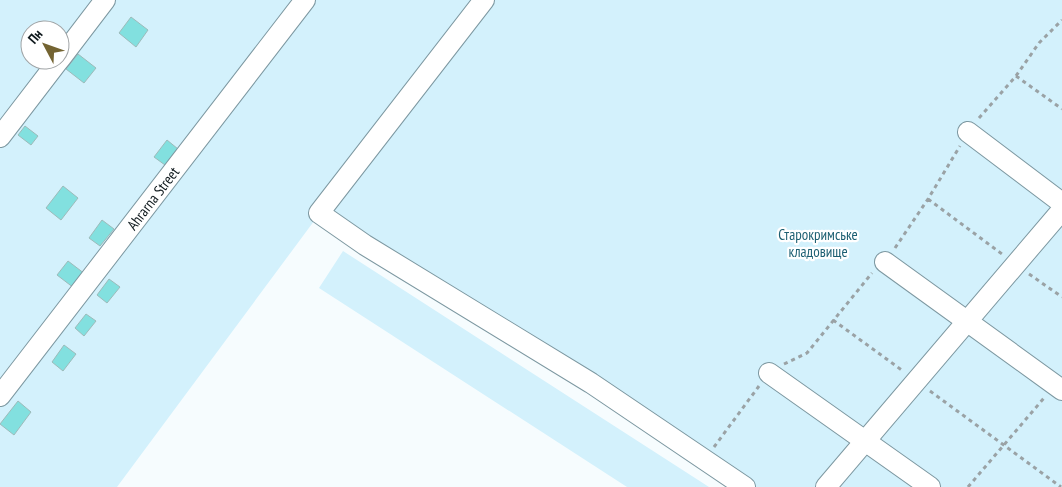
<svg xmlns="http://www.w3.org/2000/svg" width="1062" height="487" viewBox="0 0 1062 487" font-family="'PT Sans Narrow',sans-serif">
<rect width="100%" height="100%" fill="#f6fcfe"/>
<!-- green -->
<path fill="#d3f1fc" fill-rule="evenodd" d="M0,0h1062v487h-317l-425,-274 -203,274h-117zM30,30h30v30h-30z
M343,251l366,236h-82l-308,-199z"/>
<!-- building -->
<path fill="#82e0df" stroke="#9dbbba" d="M131,17l17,13 -12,17 -17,-14z
M78,54l18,14 -12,15 -18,-14z
M25,126l13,10 -7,9 -13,-10z
M167,140l11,9 -13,16 -11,-8z
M63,186l15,12 -17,22 -15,-12z
M102,220l12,9 -14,17 -11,-8z
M68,261l17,13 -11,14 -17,-13z
M109,279l11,8 -13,16 -10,-8z
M86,314l10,7 -12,15 -9,-8z
M64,345l12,9 -13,17 -11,-9z
M18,401l13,11 -17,23 -14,-11z"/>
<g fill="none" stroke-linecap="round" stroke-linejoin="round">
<defs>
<g id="minor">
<path d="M484,0l-165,213 46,32 226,138 154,104"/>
<path d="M60,59l45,-59"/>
<path d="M968,132l94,71"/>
<path d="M0,137l59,-77"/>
<path d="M885,262l177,128"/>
<path d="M769,373l161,114"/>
<path id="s1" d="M0,396l305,-396"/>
<path d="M826,487l236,-277"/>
</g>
</defs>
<!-- minor casing -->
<use href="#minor" stroke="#7d98a1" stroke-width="22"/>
<!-- path -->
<path stroke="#9aa2a5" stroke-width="3" stroke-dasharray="4 4" stroke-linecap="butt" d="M1016,76l46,33
M979,118l37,-42 23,-33 23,-23
M928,199l74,55
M895,248l33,-49 32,-53
M1029,274l33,23
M833,320l70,51
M784,364l23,-11 65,-80
M930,391l131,96
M714,447l45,-61
M968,487l76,-89"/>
<!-- minor -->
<use href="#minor" stroke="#fff" stroke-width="20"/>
</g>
<g text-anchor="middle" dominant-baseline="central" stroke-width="4.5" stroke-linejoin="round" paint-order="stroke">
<!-- street labels -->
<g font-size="15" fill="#0f191d" stroke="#fff">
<text stroke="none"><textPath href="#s1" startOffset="250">Ahrarna Street</textPath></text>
</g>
<!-- park labels -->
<g font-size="15" fill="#1c5f72" stroke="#fff">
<text x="818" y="234">Старокримське<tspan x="818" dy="17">кладовище</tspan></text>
</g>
</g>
<!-- north arrow -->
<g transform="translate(45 45) rotate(311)"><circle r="24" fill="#ffffff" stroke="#9fa3a5"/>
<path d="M0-4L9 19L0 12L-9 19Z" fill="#746432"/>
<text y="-8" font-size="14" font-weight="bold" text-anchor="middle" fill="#0f191d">Пн</text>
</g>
</svg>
